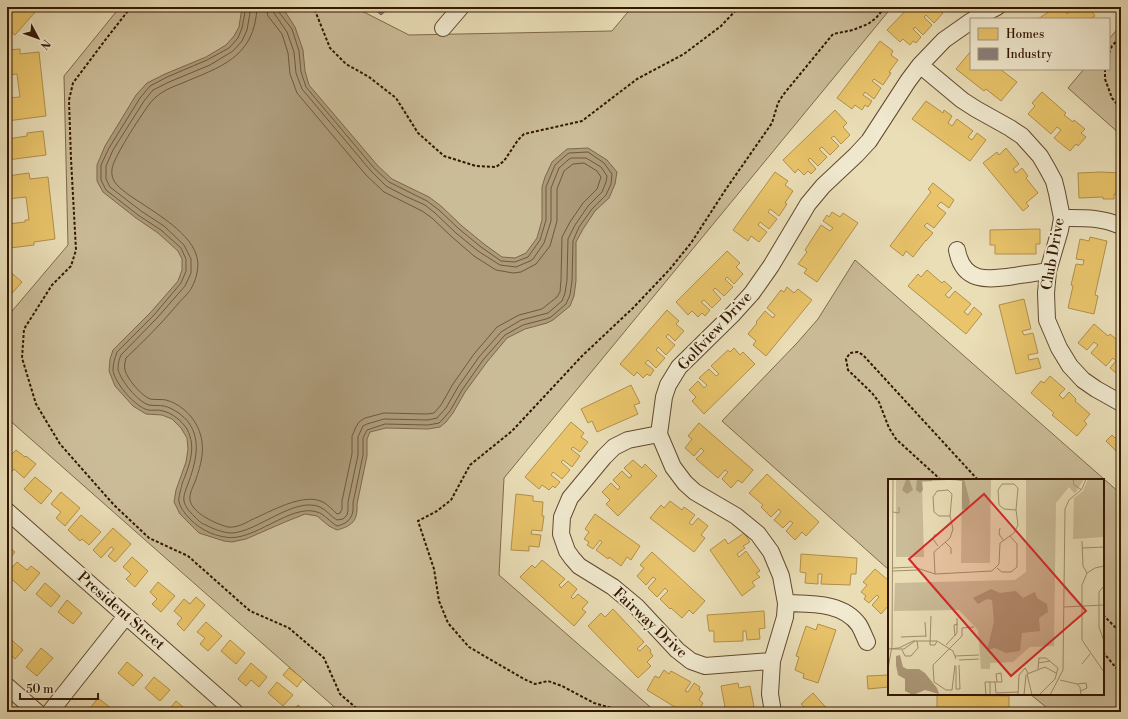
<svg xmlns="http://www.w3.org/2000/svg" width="1128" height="719" viewBox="0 0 1128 719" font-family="'Libre Bodoni',serif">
<rect width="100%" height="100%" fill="#eadeb7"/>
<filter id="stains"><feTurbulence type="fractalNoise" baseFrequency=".005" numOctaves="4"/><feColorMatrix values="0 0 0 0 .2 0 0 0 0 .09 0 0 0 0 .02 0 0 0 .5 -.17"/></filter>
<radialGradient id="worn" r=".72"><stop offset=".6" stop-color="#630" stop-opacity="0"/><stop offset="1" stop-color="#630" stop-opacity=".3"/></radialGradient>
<!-- green -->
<path fill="#cbbc98" stroke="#7f6a4c" d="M120,7h234l55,28 203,-4 20,-24h260l-388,471 -5,97 157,137h-316l-333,-294v-101l61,-72 -4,-169z
M1121,25v110l-53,-47 16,-19h25v-30z
M855,260l266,234v218h-69l-22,-18h73v-214h-214v90l-167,-149 75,-78 21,-24z"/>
<!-- water -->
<path fill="#ac9a79" stroke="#7c6649" d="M242,7h38l6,6 9,14 8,23 2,21 4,14 69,81 14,13 37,18 12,9 21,20 22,18 18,13 13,1 11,-5 11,-15 5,-18v-33l3,-10 7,-15 15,-13 21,-1 19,12 10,12 -2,12 -6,14 -14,13 -12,18 -7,13v39l-2,15 -4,10 -17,14 -6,3 -22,6 -18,9 -20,24 -22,30 -12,21 -7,9 -6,5 -12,2 -42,-1 -16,4 -3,7v17l-10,48c1,17 -5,22 -20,26l-8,-4 -12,-10 -12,-2 -20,8 -39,17 -14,3 -8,-1 -25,-8 -19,-19 -6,-12 2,-12 10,-28 2,-13 -1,-11 -6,-10 -9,-9 -10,-4 -16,-1 -13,-8 -18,-20 -6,-15 1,-12 3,-9 38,-38 27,-31 4,-11v-11l-4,-8 -20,-18 -22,-15 -33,-26 -6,-11v-16l8,-19 31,-51 11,-12 18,-9 41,-17 20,-12 8,-9 5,-9z"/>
<!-- homes -->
<path fill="#e9c46a" stroke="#b2904a" d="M7,7h31l-2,4 -21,24 -8,-6z
M909,7h27l7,6 -9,10 -8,-8 -2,2 8,8 -9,10 -8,-8 -2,2 8,8 -5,6 -3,-2 -3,4 -7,-6 -3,3 -13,-12z
M1056,7h7l4,7 4,-3 -3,-4h21l6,9 -5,3h-52z
M880,41l13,10 -2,4 7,5 -9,12 2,1 -8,12 -9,-6 -2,2 9,7 -7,11 -9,-7 -2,3 9,6 -4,6 -3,-2 -3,5 -7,-5 -3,4 -15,-11z
M20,49v5l19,-2 7,64 -39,5v-23l13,-1 -3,-23 -10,1v-25z
M971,51v18h29l17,13 -16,19 -15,-12 -2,2 -28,-22z
M1042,92l24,21 -2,2 9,7 1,-2 11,9 -4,4 5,4 -8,9 -2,-2 -6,7 -16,-13 7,-8 -4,-3 -6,7 -23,-20 7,-8 -3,-3z
M926,101l17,12 1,-3 8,6 -4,7 4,3 5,-7 16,12 -5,6 4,3 5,-7 9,7 -16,21 -58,-42z
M835,110l12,13 -4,4 7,8 -9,9 -7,-8 -3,2 8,8 -9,9 -8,-8 -3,2 8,8 -9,9 -8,-8 -2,2 8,9 -5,5 -3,-3 -4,4 -6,-6 -3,4 -12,-13z
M43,131l3,24 -39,5v-21l20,-3v-3z
M1006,148l13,16 -6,5 3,4 6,-5 6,8 -2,2 12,15 -12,10 3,3 -6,5 -40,-48 14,-11 2,3z
M775,172l13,9 -3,4 8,6 -8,12 2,1 -8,12 -9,-7 -2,3 9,7 -8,10 -9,-7 -2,3 9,7 -8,10 -8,-6 -3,5 -15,-11z
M1101,172l20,1v21h-7v5h-11v-2l-24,1 -1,-25z
M29,173l1,6 18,-2 7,62 -21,3v3l-24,3 -2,-24 17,-2v-2h4l-3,-23 -19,2v-23z
M933,183l21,17 -5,8 -8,-6 -4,4 9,7 -12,15 -7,-5 -3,3 9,7 -7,8v-1l-13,17 -7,-6 -3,5 -13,-10 41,-54 -3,-3z
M832,212l8,5 3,-4 15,10 -41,59 -13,-9 3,-4 -9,-5 9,-12 -2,-2 16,-25 9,6 3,-3 -10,-7 4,-6 2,2z
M1040,229v15h-4v10h-41v-9h-5v-15z
M1090,237l17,4 -12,54 3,1 -4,18 -26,-6 5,-22 -2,-1 5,-21 7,1 1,-5 -8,-1 4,-20 9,2z
M727,251l13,12 -4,4 7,7 -9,10 -7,-7 -2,2 8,8 -9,9 -9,-8 -2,2 8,9 -9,9 -8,-8 -3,2 9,8 -5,6 -3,-3 -4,4 -6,-6 -4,4 -12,-13z
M7,269l15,13 -15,17z
M927,270l15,13 2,-2 8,7 -7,7 4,3 6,-7 16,13 -7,8 4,3 6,-8 8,7 -16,20 -58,-48 10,-12 3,3z
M787,287l7,6 4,-4 14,11 -46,56 -13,-11 3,-4 -8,-7 9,-11 -1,-1 9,-11 8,7 2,-3 -8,-7 14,-18 3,2z
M1024,299l7,30 -9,2 2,4 9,-2 5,20 -10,2 1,5 9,-2 3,10 -25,6 -17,-69z
M667,310l12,11 -3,3 8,7 -9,10 -7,-7 -2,3 9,8 -9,10 -8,-8 -2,3 9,8 -9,10 -8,-8 -3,3 9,7 -4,6 -3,-2 -4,4 -6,-6 -3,4 -14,-12z
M1094,324l14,12 2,-2 11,9 -2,2 2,2v30l-11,-9 6,-7 -3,-3 -7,8 -15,-13 7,-8 -4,-3 -7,8 -9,-7z
M734,348l6,7 3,-3 12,12 -51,50 -12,-13 4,-4 -7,-7 9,-9 6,7 3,-3 -8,-7 10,-9 7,7 3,-2 -8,-8 17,-16 2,2z
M1050,376l15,13 -6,6 4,4 6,-7 7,7 -1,2 15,13 -6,7 3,3 -10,12 -25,-21 2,-2 -23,-20 10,-12 3,2z
M631,385l9,18 -6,2 4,9 -41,18 -5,-11 -4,2 -7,-14z
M571,422l13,11 -3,4 7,5 -8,10 -7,-5 -2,2 9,7 -8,11 -9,-7 -2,2 9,8 -8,9 -9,-7 -2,3 9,7 -5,6 -2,-2 -4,4 -7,-5 -3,4 -14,-12z
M699,423l54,47 -11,13 -4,-3 -7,8 -9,-9 6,-7 -3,-2 -7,8 -22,-19 8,-8 -3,-3 -7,8 -9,-8 7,-9 -4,-3z
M1121,432v24l-15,-15 6,-6 3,3z
M16,450l9,7 1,-1 10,8 -12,14 -10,-9 -6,7 -1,-1v-16z
M633,460l9,8 3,-4 12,12 -39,40 -12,-12 4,-4 -8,-8 9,-9 7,7 2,-3 -7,-7 9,-9 7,7 3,-2 -8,-8z
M767,474l52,48 -13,14 -4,-4 -7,8 -9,-9 7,-8 -3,-2 -7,7 -9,-8 7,-8 -2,-3 -8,8 -10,-10 2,-2 -14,-12z
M35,477l17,14 -11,13 -17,-15z
M61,492l19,16 -15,18 -9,-8 5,-6 -10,-8z
M516,494l17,2v5l10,1 -1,14h2l-2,15 -10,-1 -1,4 10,1 -2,12 -10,-1v5l-18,-1z
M670,501l12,9 2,-3 11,8 -6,8 3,2 6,-7 10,8 -7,9 4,3 -11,14 -44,-34 11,-13 3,3z
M595,514l45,32 -9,14 -4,-3 -6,9 -12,-9 -1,2 -12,-9 6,-8 -2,-2 -7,9 -6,-4 2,-3 -5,-3 5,-7 -4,-3z
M81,515l20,17 -12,13 -7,-6 -2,2 -12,-11z
M113,528l18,16 -16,18 -7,-6 6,-7 -3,-2 -10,11 -8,-8z
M744,533l6,9 -7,4 2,2 -8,6 2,3 7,-6 14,20 -4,2 4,4 -8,5 3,4 -13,10 -32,-46 15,-11 3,5z
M7,545l8,7 -8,10z
M652,552l53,49 -12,13 -4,-4 -7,8 -11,-10 -1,1 -10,-10 8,-8 -3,-3 -8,9 -9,-9 8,-9 -3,-2 -7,8 -9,-9 7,-8 -4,-3z
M801,554l56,4 -1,16h-5l-1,11 -29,-1 1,-10h-4v10l-13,-1 1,-10 -6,-1z
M132,557l16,14 -13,16 -9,-8 5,-5 -8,-7z
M542,560l23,19 -6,6 2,3 7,-7 9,8 -6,8 2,2 5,-5 10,8 -6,7 4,3 -12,14 -54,-49 12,-12 3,3z
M17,562l10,8 4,-4 9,7 -15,18 -18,-16v-2z
M875,569l14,12v24l-8,9 -9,-9 7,-8 -2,-2 -8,8 -5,-4 2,-3 -5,-4 6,-7 -4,-3z
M158,582l17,14 -14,16 -9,-8 5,-5 -7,-7z
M45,583l15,13 -9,11 -15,-13z
M196,597l9,8 -21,26 -7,-7 5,-6 -8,-7 10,-12 6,5z
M67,600l15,13 -9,11 -15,-12z
M613,609l31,33 -7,7 3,2 6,-6 5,5 -1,2 3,4 -6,6 4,4 -13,12 -50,-52 13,-13 4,4z
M764,611l1,17 -6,1 1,10 -13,1 -1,-9h-3v10l-29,1v-11h-5l-2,-16z
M206,622l16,14 -14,15 -8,-7 5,-6 -8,-6z
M818,624l18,6 -18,53 -15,-5 1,-4 -9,-4 4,-13 -3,-1 10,-30 10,4z
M7,636l16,14 -8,9 -8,-7z
M230,640l15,13 -9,11 -15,-13z
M41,648l12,10 -16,18 -11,-9z
M127,662l16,13 -10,11 -15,-13z
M251,663l16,14 -8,10 -8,-7 -5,6 -8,-7z
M289,668l14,11 -6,8 -14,-12z
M664,670l5,4 2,-3 20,11 -6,9 3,1 6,-9 6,4 -1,3 4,3 -4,7 4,3 -5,9h-15l-36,-22 8,-14 4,2z
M889,675v12l-21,2 -1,-13z
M154,677l16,13 -10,11 -15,-13z
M277,682l16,13 -10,11 -15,-13z
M738,683l1,5 11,-2 5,26h-29l-5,-26z
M813,693l17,19h-32l6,-5 -3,-3z
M937,695l72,1v16h-72z
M98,698l18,14h-19l-6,-5z
M176,701l13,11h-22z
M298,705l8,7h-13z"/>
<!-- industry -->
<path fill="#8a817c" stroke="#706157" d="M372,7h18l-9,8z"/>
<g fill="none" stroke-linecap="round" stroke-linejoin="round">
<!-- shore -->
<path stroke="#70583c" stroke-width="1" d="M246,7l-4,21 -4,10 -9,10 -22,12 -40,17 -17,9 -10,12 -31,50 -8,17v15l5,10 32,25 23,15 20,18 5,11v12l-5,12 -27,32 -37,37c-2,6 -4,11 -4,18 1,12 22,37 35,40 5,1 10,-1 15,1 9,2 19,10 24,18 10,19 2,37 -5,55 -1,6 -4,13 -3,18 2,7 7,13 12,18 9,9 21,15 34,17 28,6 66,-34 92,-25 6,1 13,10 20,14 13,-3 17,-10 16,-23l10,-48v-17l4,-8 18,-6 43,1 11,-2 4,-4 7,-8 12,-21 21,-30 22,-25 18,-10 23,-6 5,-2 15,-13 4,-9 2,-14 1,-40 6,-14 13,-18 14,-14 5,-11 1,-10 -8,-11 -16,-11 -19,1 -4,3 -10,9 -9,22v33l-6,20 -12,17 -13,5 -14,-1 -20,-14 -22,-18 -20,-19 -12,-9 -38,-19 -15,-14 -68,-81 -5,-15 -2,-21 -7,-22 -14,-18v-4
M251,7l-4,23 -5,11 -9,10 -23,14 -41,17 -16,8 -9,11 -31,49 -7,16v13l4,8 31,24 23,15 20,19 7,14v14l-6,13 -28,32 -36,37c-2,4 -3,9 -3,14 2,11 20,33 31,36 5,1 11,0 15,1 9,2 20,10 25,17 13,19 6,41 -1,61 -2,5 -5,12 -4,17 1,6 6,11 10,15 3,3 7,8 12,9 7,4 18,8 26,8 25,-1 63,-37 88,-26 7,3 11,10 17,13l6,-1 4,-4 1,-5v-8l10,-47v-18l5,-11 4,-2 17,-5 44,1 9,-2 9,-10 12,-21 21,-30 22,-25 20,-12 27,-7 14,-12 3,-8 2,-13 1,-41 7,-14 13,-19 14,-14 4,-10 1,-6 -6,-9 -15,-9h-15l-3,2 -9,8 -8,20v33l-7,22 -11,16 -3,2 -14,6 -16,-2 -22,-14 -22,-18 -21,-20 -10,-8 -20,-9 -19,-10 -15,-15 -69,-82 -6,-16 -2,-21 -7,-20 -13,-19 -1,-6
M257,7c-2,51 -37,60 -77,77 -13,5 -24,10 -32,22 -8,11 -35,52 -36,63 -2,13 8,19 17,26 20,14 59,35 67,59 4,11 1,23 -4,33 -3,6 -10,12 -15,18 -16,19 -33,36 -51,53 -1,4 -2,8 -1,12 2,9 17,26 25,29 5,1 11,0 16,1 12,3 24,13 30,24 11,20 6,38 -1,58 -2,5 -6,12 -5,18 2,13 26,24 38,27 8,1 16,-3 23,-7 19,-8 52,-28 72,-18 5,3 10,8 14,12l3,-1 2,-4v-8l10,-47v-18l4,-9 3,-5 6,-4 19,-5 43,1 7,-1 7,-8 12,-21 21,-30 23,-27 22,-12 23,-6 15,-12 3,-5 1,-12 1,-43 8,-15 13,-19 14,-14 4,-12 -4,-6 -13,-8 -11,1 -9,7 -7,18v32l-7,25 -14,18 -15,8 -8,1 -17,-3 -22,-14 -22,-19 -20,-19 -10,-7 -38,-19 -18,-17 -69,-82 -7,-19 -2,-21 -6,-19 -14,-18 -2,-9"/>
<defs>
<path id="minor" d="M974,19l23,-12
M443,28l18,-21
M920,65l42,35 14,9 34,19 12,8 18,20 7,12 7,13 3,12 5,25 -2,12 -12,41 -2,22 1,27 12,28 11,18 13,14 13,9 25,14
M1062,218c22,0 38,-1 59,8
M957,250c6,33 30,30 57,26 11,-2 23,-3 34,-5
M659,434l-31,6 -14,7 -10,10 -34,41 -8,19 -1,17 6,17 5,7 7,8 34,21 24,20 40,43 14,11 14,5 67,-5
M7,511l228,201
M786,603c25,1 57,-1 73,22 3,5 5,11 8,17
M7,686l30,26
M50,712l76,-96
M773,712l-3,-18 2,-33 13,-44 1,-14 -5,-27 -10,-24 -13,-18 -22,-18 -41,-24 -10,-9 -12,-16 -14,-33 5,-37 4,-12 11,-18 54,-53 19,-21 19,-27 37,-62 15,-18 33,-31 13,-14 39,-60 12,-16 24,-25 27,-19"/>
</defs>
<!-- minor casing -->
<use href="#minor" stroke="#61492e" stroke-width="18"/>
<!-- path -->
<path stroke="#331700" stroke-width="2" stroke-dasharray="3 2" stroke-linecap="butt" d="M131,7l-25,32 -33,44 -4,17 2,59 5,91 -5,16 -19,19 -28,44 -2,29 14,46 24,40 54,61 35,33 39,18 62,55 39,17 35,30 16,36 21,18
M311,7l3,1 16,40 16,16 23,13 27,21 22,35 26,23 32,10 20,1 8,-6 14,-21 6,-6 58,-13 55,-42 47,-25 37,-28 18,-19
M1109,53l3,-7 9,-10
M1105,69v10l7,19 9,11
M941,480l-45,-41 -7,-11 -10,-26 -7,-9 -24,-23 -2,-11 4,-6 8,-1 5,3 115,125
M1103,615l18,18
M1103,652l18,22
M625,712l-31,-9 -32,-17 -14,-5 -13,3 -11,-5 -55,-32 -21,-24 -9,-22 -5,-32 -16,-48 19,-10 14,-11 19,-35 42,-34 70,-75 52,-49 36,-38 21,-26 35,-54 46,-66 6,-20 5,-8 50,-61 20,-4 15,-6 8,-6 9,-11"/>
<!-- minor -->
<use href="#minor" stroke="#f1ead0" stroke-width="16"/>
</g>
<g text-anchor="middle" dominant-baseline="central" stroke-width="4" stroke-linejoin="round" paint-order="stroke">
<!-- street labels -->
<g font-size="15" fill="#331700" stroke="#f1ead0">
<text transform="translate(1053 254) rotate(-80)">Club Drive</text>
<text transform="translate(715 331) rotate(-47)">Golfview Drive</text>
<text transform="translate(121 611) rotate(41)">President Street</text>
<text transform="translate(650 623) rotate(43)">Fairway Drive</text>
</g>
</g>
<!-- overview -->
<g transform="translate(888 479)">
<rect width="216" height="216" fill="#eadeb7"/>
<path d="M8,0h95l-1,84h-29l1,-82 -13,-1 -27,2 2,75h-28zM138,0h58l-8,13 -2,1 -5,-6 -13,16 -2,143 -24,1 -17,15 -23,1v6h-9l-3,-39 -19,-20 -65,1 1,-28 120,-3 11,-8zM200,0h16v58l-31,2 1,-41 9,-7z" fill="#cbbc98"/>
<path d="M21,0l4,11 -6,4 -5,-4 4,-10zM29,0h15v2h-10l1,9 -3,3 -4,-3zM61,0h15l6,23 -3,8 -5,-1v-28zM103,110l9,4 16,-2 7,7 12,-6 2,6 10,6 1,8 -9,6 1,13 -18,2 -2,18 -14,2 -11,-5 -8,2 7,-28 -2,-22 -5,-1 -9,5 -5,-6zM12,176l3,12 4,2h12l6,4 12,15 2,6 -14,-4 -12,5 -8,-4v-12l-7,-4 -2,-10v-9z" fill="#ac9a79"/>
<path fill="none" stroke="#a18e6e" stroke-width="1" d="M185,0l1,6 8,5M5,33l6,1v-6M112,49l-1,6 4,6M47,55l-2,5 5,7M194,62l1,25 4,7 -5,12v55l22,32M57,63l6,6v6M194,69l22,-1M4,89l22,-1 21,7 57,-3 7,-7 1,-21 14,-10 4,-8 -2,-15 2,-22 -4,-4h-12l-4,6 1,15 5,4 12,1M109,89l5,4h9l6,-5v-23l-7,-8M4,92l27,-1M199,94l8,-5 9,-2M47,95l-1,-22 16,-14 3,-9 -3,-13 2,-22 -4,-4 -11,1 -4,6 1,15 5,4h11M216,107l-5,6v35l5,14M176,128l40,-2M43,137l-1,29h5l2,-4M37,143l1,15M67,157l-1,-11 4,-1M13,158l25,-1M58,166l11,-12v-15M0,170l11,-1 14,-7h24l16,10 3,8M4,170h12l11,-8M14,171l3,6h6l7,-8 -1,-7M67,177l24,-1M71,181l20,-1M150,184l12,-2M194,185l8,-10M67,186l-3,25h-6l-12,-8 -1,-17 29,-29v-8l12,-1M68,187v23h4l-1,-24M0,190l4,-23 1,-167M150,190l1,-11h7l12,10 -3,11 -16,16M172,201l17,4 3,3 1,8M102,203v13M107,203l1,11 22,-1M189,205l9,-1 1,5 -6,3M98,216l-1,-13h17l-1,-9 -5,1 1,8M130,216l1,-20 6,-7 3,5M136,216l2,-20M144,216l-5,-21 18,-7 11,6M162,216l13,-25 2,-161 4,-9 13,-11 4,-10"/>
<path fill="#d62828" fill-opacity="0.15" stroke="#d62828" stroke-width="2" d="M96,15l102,117 -75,65 -102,-117z"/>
<rect width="216" height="216" fill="none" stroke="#331700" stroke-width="2"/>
</g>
<!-- margin -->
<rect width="1128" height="719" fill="none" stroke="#eadeb7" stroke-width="24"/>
<rect x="8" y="8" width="1112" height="703" fill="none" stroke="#331700" stroke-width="2"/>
<rect x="12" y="12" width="1104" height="695" fill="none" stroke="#331700"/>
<!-- legend -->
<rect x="970" y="18" width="140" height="52" fill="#f1ead0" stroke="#a5967d"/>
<rect x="978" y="28" width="20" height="12" fill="#e9c46a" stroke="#a5967d"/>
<text x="1006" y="38" font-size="12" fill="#331700">Homes</text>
<rect x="978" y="48" width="20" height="12" fill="#8a817c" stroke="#a5967d"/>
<text x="1006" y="58" font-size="12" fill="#331700">Industry</text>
<!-- north arrow -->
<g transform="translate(38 38) rotate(131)" stroke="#f1ead0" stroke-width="3" paint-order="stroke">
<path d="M0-3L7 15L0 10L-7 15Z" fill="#331700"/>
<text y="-6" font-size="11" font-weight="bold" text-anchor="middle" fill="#331700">N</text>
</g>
<!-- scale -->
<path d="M20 693v6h78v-6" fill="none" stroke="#331700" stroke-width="2"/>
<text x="26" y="693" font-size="12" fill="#331700" stroke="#f1ead0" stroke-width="3" paint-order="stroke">50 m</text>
<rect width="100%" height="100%" filter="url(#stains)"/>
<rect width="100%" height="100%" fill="url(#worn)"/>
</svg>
